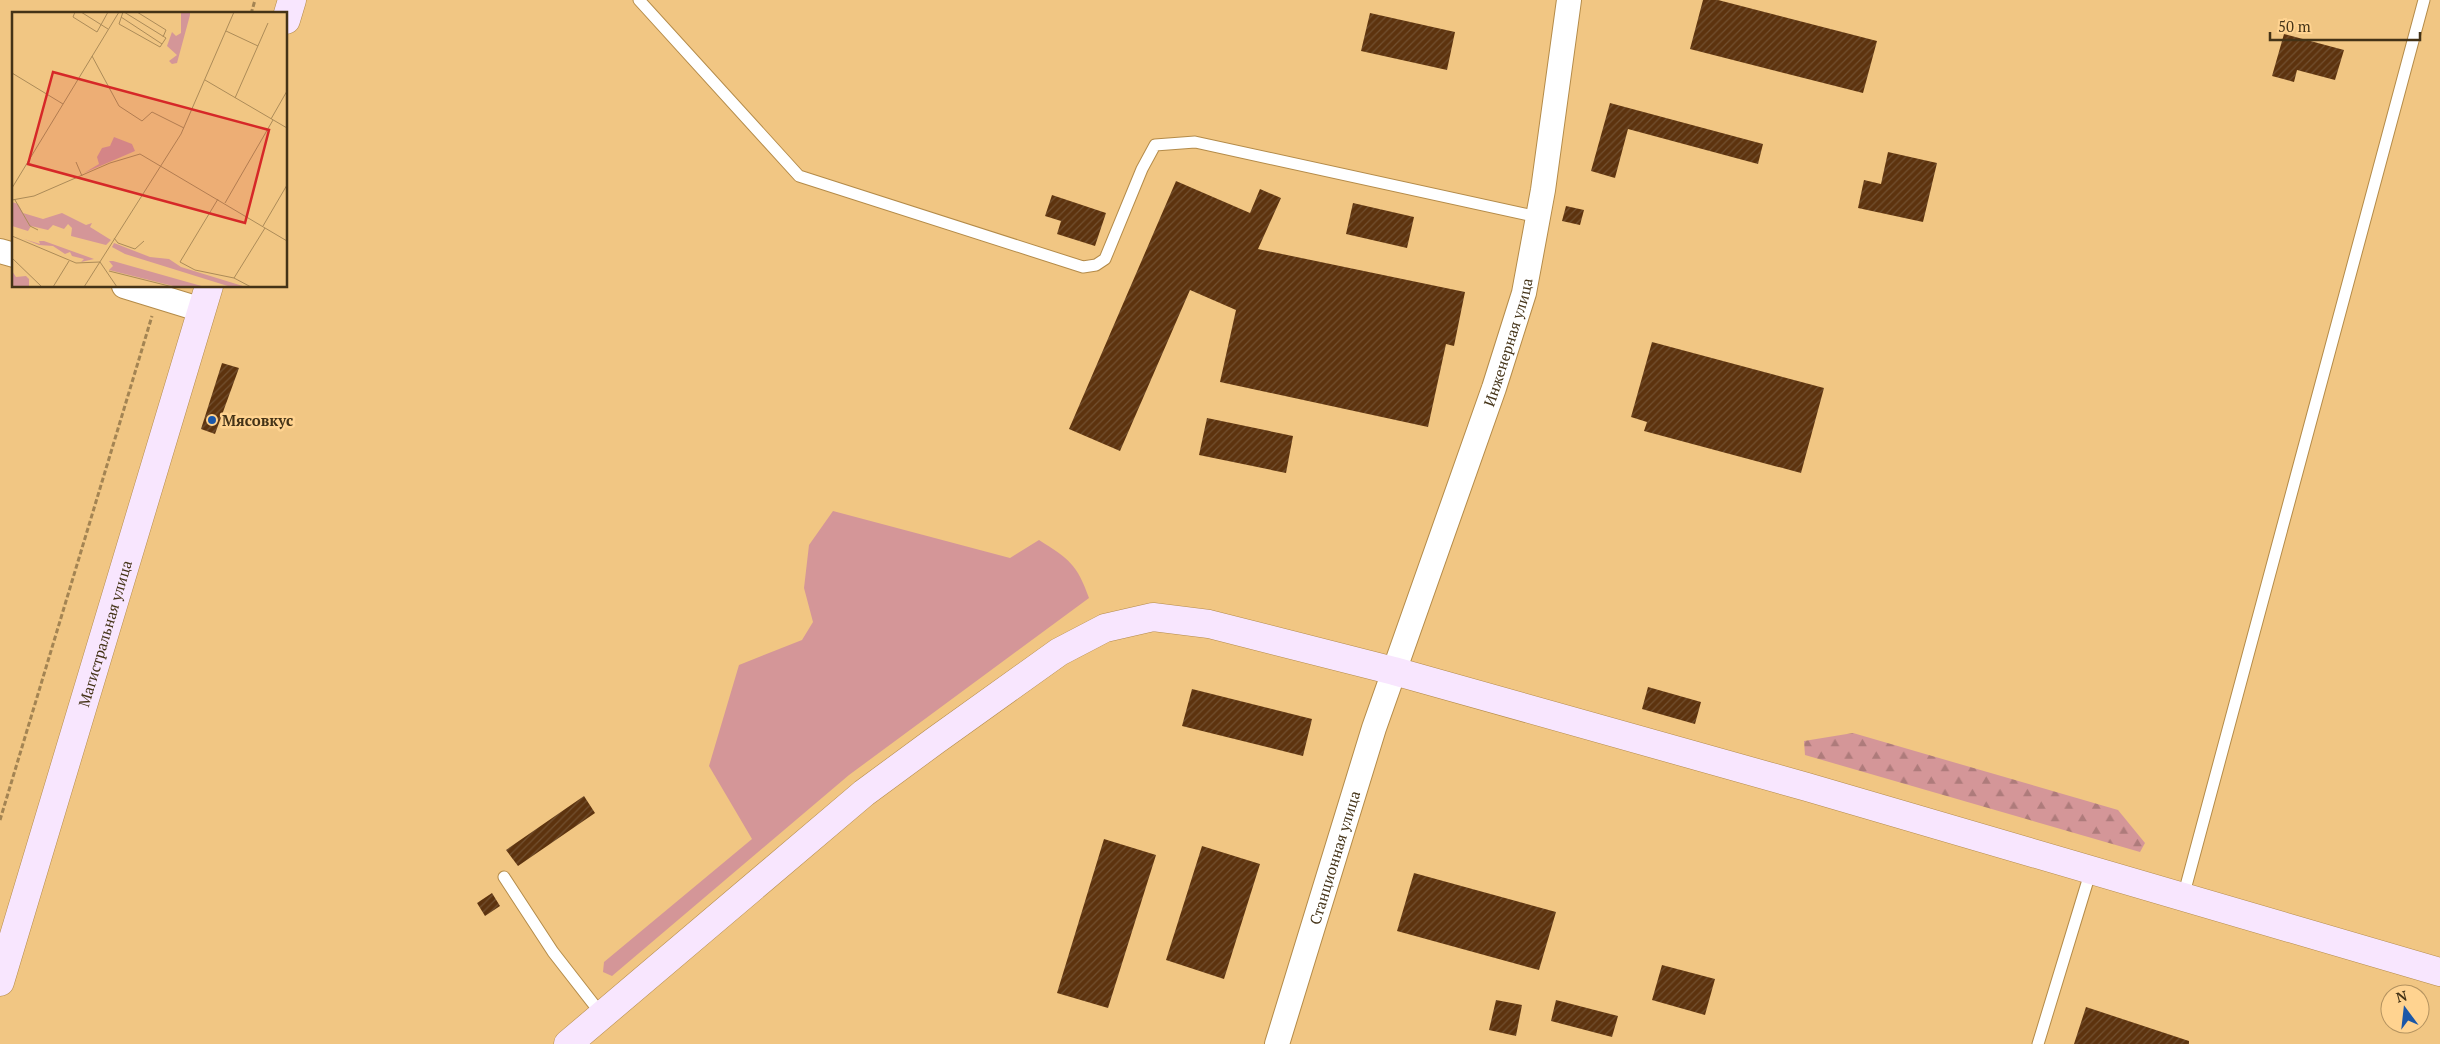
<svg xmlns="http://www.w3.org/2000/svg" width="2440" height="1044" viewBox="0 0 2440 1044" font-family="'PT Serif',serif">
<defs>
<pattern id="forest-firs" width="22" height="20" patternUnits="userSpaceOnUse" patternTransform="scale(1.25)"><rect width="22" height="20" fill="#d49698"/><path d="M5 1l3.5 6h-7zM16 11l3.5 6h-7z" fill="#ae7b7b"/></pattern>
<pattern id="building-hatch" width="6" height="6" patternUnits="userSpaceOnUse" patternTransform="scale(1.25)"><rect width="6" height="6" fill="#5d330e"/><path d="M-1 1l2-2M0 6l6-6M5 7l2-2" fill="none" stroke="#725030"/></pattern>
</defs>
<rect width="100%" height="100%" fill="#f1c683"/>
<!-- green -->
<path fill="#d49698" d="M833,511l177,47 29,-18c30,19 38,24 50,58l-240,177 -237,201 -9,-4 1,-10 148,-123 -43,-73 30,-101 63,-25 11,-18 -9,-34 5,-43z"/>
<!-- forest -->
<path fill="url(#forest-firs)" d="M1853,733l265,77 27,33 -5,9 -335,-97 -1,-14z"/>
<!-- building -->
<path fill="url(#building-hatch)" d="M1703,0h15l159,41 -14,52 -173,-44z
M1370,13l85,19 -8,38 -86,-19z
M2284,34l60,16 -9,30 -38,-10 -3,12 -22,-6z
M1610,103l153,41 -5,20 -130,-35 -13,49 -24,-7z
M1888,152l49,11 -14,59 -65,-14 6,-28 17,4z
M1176,181l74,32 10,-24 21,9 -23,51 207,43 -11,54 -8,-2 -18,83 -208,-45 16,-72 -46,-20 -70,161 -51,-22z
M1052,195l54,18 -11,33 -38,-12 4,-13 -16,-5z
M1353,203l61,14 -7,31 -61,-14z
M1566,206l18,4 -4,15 -18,-4z
M1652,342l172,46 -23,85 -157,-42 3,-9 -16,-5z
M222,363l17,5 -24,66 -14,-5z
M1207,418l86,18 -7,37 -87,-18z
M1648,687l53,15 -6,22 -53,-15z
M1192,689l120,30 -9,37 -121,-30z
M584,796l11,17 -77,53 -12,-16z
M1104,839l52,16 -48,153 -51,-15z
M1202,846l58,18 -36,115 -58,-19z
M1414,873l142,39 -17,58 -142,-39z
M492,893l8,13 -15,10 -8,-13z
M1662,965l53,14 -10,36 -53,-15z
M1496,1000l26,5 -6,31 -27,-6z
M1556,1000l62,16 -6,21 -61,-16z
M2086,1007l103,34v3h-115z"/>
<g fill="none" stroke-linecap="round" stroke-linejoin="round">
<defs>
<path id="lane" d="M639,0l160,176 284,91 13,-2 9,-6 37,-90 13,-24 40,-3 343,75
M504,877l49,75 49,63
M2183,897l241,-897
M2038,1044l53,-174"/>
<g id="street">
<path d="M0,251l14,4"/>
<path d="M124,286l78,24"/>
<path id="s1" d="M1277,1044l97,-316 120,-340 30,-95 19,-103 26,-190"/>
</g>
<g id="secondary">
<path d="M286,20l6,-20"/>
<path id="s2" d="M0,982l209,-696"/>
<path d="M568,1044l296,-251 72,-53 123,-88 46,-24 48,-11 56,7 185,47 413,116 633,185"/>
</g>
</defs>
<!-- lane casing -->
<use href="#lane" stroke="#b48b49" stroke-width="13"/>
<!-- street casing -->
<use href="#street" stroke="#b48b49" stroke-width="26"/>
<!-- secondary casing -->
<use href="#secondary" stroke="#b48b49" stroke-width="29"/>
<!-- path -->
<path stroke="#a38453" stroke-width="3" stroke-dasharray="5 2.5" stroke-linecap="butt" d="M251,14l4,-14
M0,820l152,-504"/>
<!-- lane -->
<use href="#lane" stroke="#fff" stroke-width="11"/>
<!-- street -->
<use href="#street" stroke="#fff" stroke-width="24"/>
<!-- secondary -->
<use href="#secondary" stroke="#f8e6fe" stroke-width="28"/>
</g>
<!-- markers -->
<circle fill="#1b57a8" stroke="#ffd390" stroke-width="2" cx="212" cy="420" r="5"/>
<g text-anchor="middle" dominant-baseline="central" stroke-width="5" stroke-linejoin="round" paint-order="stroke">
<!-- street labels -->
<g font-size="15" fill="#443317" stroke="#ffd390">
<text stroke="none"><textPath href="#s1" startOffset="739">Инженерная улица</textPath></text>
<text stroke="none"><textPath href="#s2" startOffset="364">Магистральная улица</textPath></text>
<text stroke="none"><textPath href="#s1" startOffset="195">Станционная улица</textPath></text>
</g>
<!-- poi labels -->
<g font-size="15" font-weight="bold" fill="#443317" stroke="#ffd390" text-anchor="start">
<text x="222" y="420">Мясовкус</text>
</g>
</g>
<!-- overview -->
<g transform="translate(12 12)">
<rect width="275" height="275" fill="#f1c683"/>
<path d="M102,125l18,7 3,7 -51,22 15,-9 -2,-7 5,-9 8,-2z" fill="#d49698"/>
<path d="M169,0h9v3l-13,48 -5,1 -3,-3 8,-6 -10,-9 5,-14 4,4 5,-3zM0,190l6,2 5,9 20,6 19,-6 24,12 6,-2 -2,4 21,13 -5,5 -35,-9 1,-8 -4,-4 -4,5 -11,-4 -5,5 -17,-4 -3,5 -16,-5zM12,227l16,5 -1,-3h5l50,18 -13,3 3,-3 -12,-3 -2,-4 -5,2 -12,-8 -14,-1zM102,231l36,14 19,2 12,8 65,20h-15l-106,-33 -13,-7zM97,249h4l92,26h-28l-68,-17 4,-4zM0,259l4,6 10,-1 3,3v8h-17z" fill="#d49698"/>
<path fill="none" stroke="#ac8b58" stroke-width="1" d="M63,0l-2,5 24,15 11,-20M69,0l27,17M111,0l-4,12 41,23 6,-9 -42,-26M125,0l29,18 -3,7M109,5l41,27M214,19l32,15M80,44l27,50 23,15 10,-9 32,16M0,61l51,31M193,68l82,48M223,86l33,-75M259,107l16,-28M64,150l6,14M0,176l107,-176M206,187l-38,63 15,8 39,8M0,188l22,-4 76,-33 30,-9 147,87M3,188l15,26 8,4M213,191l48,-83M251,214l24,-41M0,224l64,27 24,-1 17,25M102,226l4,5 17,6 9,-8M0,246l30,29M97,259l64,16M41,275l16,-26M72,275l97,-153 53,-122M239,275l-17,-9 31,-50"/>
<path fill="#d62828" fill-opacity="0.15" stroke="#d62828" stroke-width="2.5" d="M41,60l216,58 -24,93 -217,-59z"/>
<rect width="275" height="275" fill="none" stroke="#443317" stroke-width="2.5"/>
</g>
<!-- north arrow -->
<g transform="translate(2405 1009) rotate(345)"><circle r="24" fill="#ffd390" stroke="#b49360"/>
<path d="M0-4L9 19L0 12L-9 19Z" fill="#1b57a8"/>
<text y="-8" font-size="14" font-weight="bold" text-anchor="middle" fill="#443317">N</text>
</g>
<!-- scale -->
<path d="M2270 32v8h150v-8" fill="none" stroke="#443317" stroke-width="2.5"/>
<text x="2278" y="32" font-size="15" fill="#443317" stroke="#ffd390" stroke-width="4" paint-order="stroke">50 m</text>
</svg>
